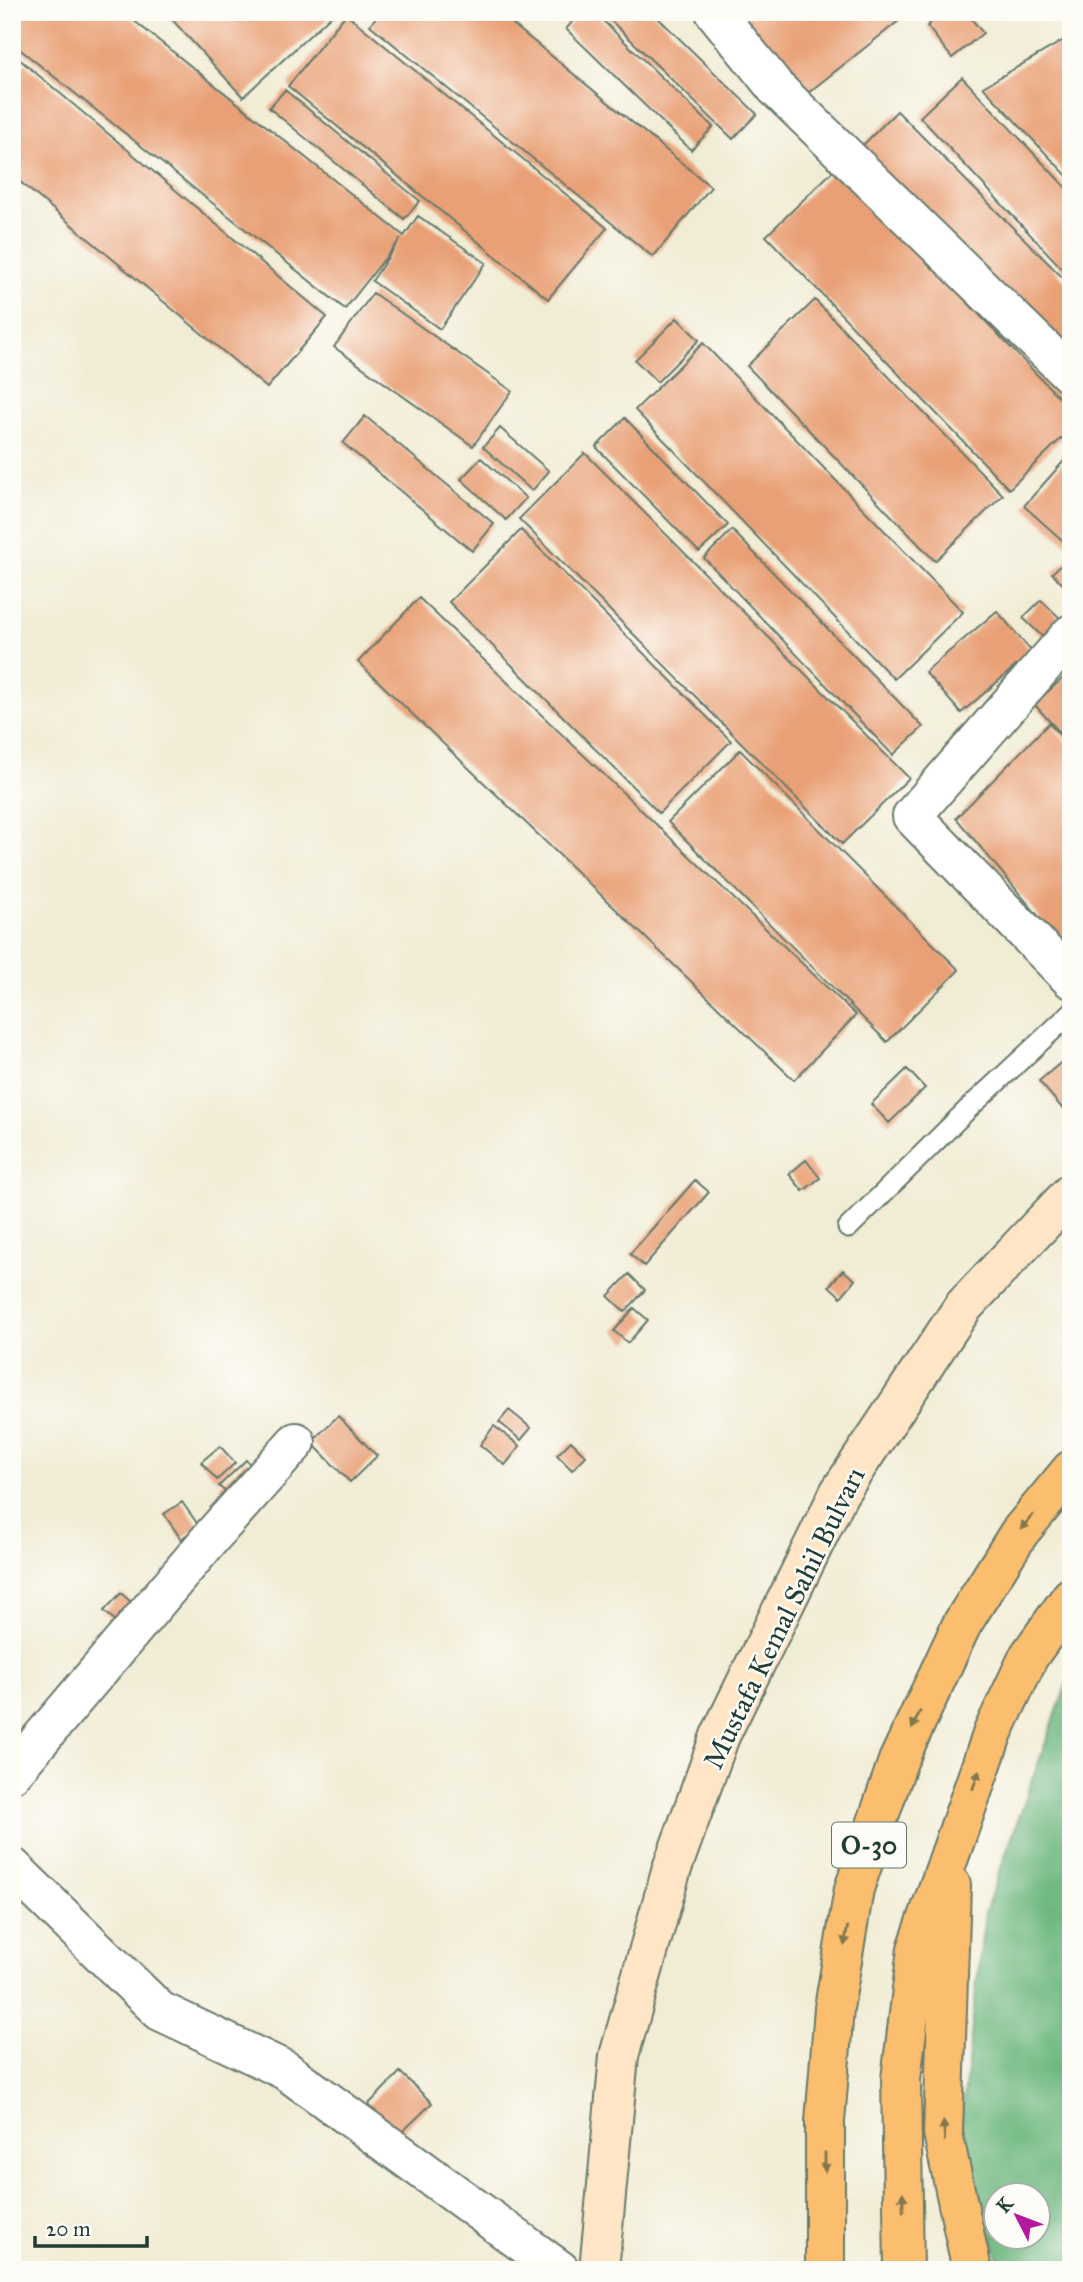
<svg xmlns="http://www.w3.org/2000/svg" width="1083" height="2282" viewBox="0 0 1083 2282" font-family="'IM FELL Great Primer',serif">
<rect width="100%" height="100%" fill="#fdfcf7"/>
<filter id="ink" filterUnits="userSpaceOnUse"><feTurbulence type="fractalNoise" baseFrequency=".0143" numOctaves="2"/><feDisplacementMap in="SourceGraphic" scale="14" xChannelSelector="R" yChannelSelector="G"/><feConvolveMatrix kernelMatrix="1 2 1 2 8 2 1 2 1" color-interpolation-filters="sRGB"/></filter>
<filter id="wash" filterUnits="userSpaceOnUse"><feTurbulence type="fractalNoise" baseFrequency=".00686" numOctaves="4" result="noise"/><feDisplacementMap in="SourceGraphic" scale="28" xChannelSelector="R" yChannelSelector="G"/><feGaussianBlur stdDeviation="1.57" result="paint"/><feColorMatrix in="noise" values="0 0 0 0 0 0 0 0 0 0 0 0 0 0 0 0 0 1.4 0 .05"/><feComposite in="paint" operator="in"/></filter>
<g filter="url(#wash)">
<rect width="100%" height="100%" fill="#f1ecd4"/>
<!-- forest -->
<path fill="#6eb880" stroke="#467a5a" stroke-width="2" fill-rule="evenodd" d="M1071,1672v598h-69l-42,-137 25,-221zM996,2194h42v42h-42z"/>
<g id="blocks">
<!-- building -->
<path fill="#e9a076" d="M12,12h111l281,224 14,-20 68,47 -46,66 -68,-48 29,-43 -56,71 -333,-266z
M165,12h170l-92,85z
M380,12h118l213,175 -58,70 -283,-232z
M581,12h13l119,115 -22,23 -125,-121z
M602,12h50l105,102 -24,25z
M731,12h179l-111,88z
M945,12h21l17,21 -31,25 -25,-32z
M346,14l261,214 -59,71 -260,-213z
M1071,36v144l-88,-93z
M12,53l315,264 -60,71 -255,-213z
M962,77l109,116v85l-151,-161z
M285,90l135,111 -16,18 -135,-111z
M897,111l174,175v79l-213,-215z
M837,167l234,243v19l-62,60 -243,-253z
M373,293l139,98 -39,55 -139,-99z
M815,300l188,195 -68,66 -188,-195z
M677,318l22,22 -42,42 -22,-22z
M703,343l260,269 -69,67 -259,-269z
M365,416l129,108 -22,27 -129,-108z
M625,418l103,107 -29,27 -103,-105z
M500,428l49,43 -17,20 -49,-44z
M585,453l324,325 -67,66 -323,-325z
M1071,453v95l-47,-42z
M481,458l45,40 -20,22 -45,-41z
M521,530l210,211 -72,72 -210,-211z
M732,530l191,197 -30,28 -189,-197z
M1071,556v37l-19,-20z
M419,598l437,417 -62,65 -436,-418z
M1041,600l23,22 -18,18 -23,-22z
M997,611l35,41 -71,61 -36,-41z
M1071,671v74l-37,-41z
M1049,723l22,25v207l-115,-137z
M740,750l219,220 -72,72 -219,-220z
M1071,1054v46l-9,8 -23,-27z
M907,1069l18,19 -36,35 -18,-19z
M806,1160l14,18 -17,13 -14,-17z
M695,1180l14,12 -65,74 -14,-12z
M843,1270l12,10 -14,17 -12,-11z
M629,1274l16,16 -20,22 -17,-16z
M634,1308l14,12 -20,23 -14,-12z
M509,1410l22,18 -10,12 -22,-18z
M338,1416l39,40 -27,26 -39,-40z
M494,1426l26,20 -15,19 -25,-20z
M571,1441l15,15 -14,14 -15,-15z
M220,1446l15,17 -18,17 -16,-18z
M246,1460l11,11 -26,26 -12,-11z
M182,1502l17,24 -18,13 -17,-25z
M121,1593l12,11 -16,18 -13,-11z
M400,2072l32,31 -37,36 -31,-30z"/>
</g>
</g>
<g filter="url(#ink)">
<use href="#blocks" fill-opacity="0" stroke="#687a6c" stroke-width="2"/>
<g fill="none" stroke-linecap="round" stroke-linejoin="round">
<defs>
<path id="service" d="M848,1228l121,-120 102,-95"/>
<path id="minor" d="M715,12l61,76 295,287
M1071,634l-159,182 159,163
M12,1773l202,-239 82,-92
M12,1867l148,144 125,59 275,200"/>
<path id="secondary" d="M599,2270l20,-214 52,-185 49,-135 119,-243 124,-186 108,-114"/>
<path id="motorway" d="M951,1885l-8,248 29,137
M825,2270v-148l9,-114 20,-119 44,-128 64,-137 57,-91 52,-63
M904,2270l-3,-191 16,-130 76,-217 36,-76 42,-59"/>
</defs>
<!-- service casing -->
<use href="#service" stroke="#687a6c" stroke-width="23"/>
<!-- minor casing -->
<use href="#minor" stroke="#687a6c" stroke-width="42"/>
<!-- secondary casing -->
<use href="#secondary" stroke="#687a6c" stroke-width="42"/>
<!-- motorway casing -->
<use href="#motorway" stroke="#687a6c" stroke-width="42"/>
<!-- service -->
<use href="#service" stroke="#fff" stroke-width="19"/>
<!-- minor -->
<use href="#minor" stroke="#fff" stroke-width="38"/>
<!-- secondary -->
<use href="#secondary" stroke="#fde5c5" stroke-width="38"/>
<!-- motorway -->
<use href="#motorway" stroke="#fbbe6e" stroke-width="38"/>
</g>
<!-- one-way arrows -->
<defs><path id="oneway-solid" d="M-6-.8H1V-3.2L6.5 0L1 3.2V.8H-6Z" transform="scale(1.75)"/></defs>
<g fill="#82774e">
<use href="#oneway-solid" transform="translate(1027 1522) rotate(130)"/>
<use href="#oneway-solid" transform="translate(916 1720) rotate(115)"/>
<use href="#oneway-solid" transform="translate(976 1780) rotate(-70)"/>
<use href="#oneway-solid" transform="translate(846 1936) rotate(100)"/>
<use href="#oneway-solid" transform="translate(944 2131) rotate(-94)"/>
<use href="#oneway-solid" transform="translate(825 2162) rotate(90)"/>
<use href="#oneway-solid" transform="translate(903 2202) rotate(-91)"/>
</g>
</g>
<g text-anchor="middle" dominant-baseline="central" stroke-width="5" stroke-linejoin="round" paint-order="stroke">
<!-- shield labels -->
<rect fill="#fdfcf7" stroke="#62766e" stroke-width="2" x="832" y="1822.5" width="74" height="45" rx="5"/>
<g font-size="26" font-weight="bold" fill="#1f3d34">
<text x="869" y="1845">O-30</text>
</g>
<!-- street labels -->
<g font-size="28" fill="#1f3d34" stroke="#fdfcf7">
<text transform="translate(784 1618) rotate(-64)">Mustafa Kemal Sahil Bulvarı</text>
</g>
</g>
<!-- margin -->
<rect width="1083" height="2282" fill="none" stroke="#fdfcf7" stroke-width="42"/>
<!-- north arrow -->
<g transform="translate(1017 2216) rotate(312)"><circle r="33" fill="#fdfcf7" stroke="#a4b0a9" stroke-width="2"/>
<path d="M0-5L12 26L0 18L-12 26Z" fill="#b5179e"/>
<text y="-10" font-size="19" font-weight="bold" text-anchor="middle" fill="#1f3d34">K</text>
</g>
<!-- scale -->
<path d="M35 2236v10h112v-10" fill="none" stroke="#1f3d34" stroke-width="3.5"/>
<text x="46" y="2236" font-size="21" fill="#1f3d34" stroke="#fdfcf7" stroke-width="5" paint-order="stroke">20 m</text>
</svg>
